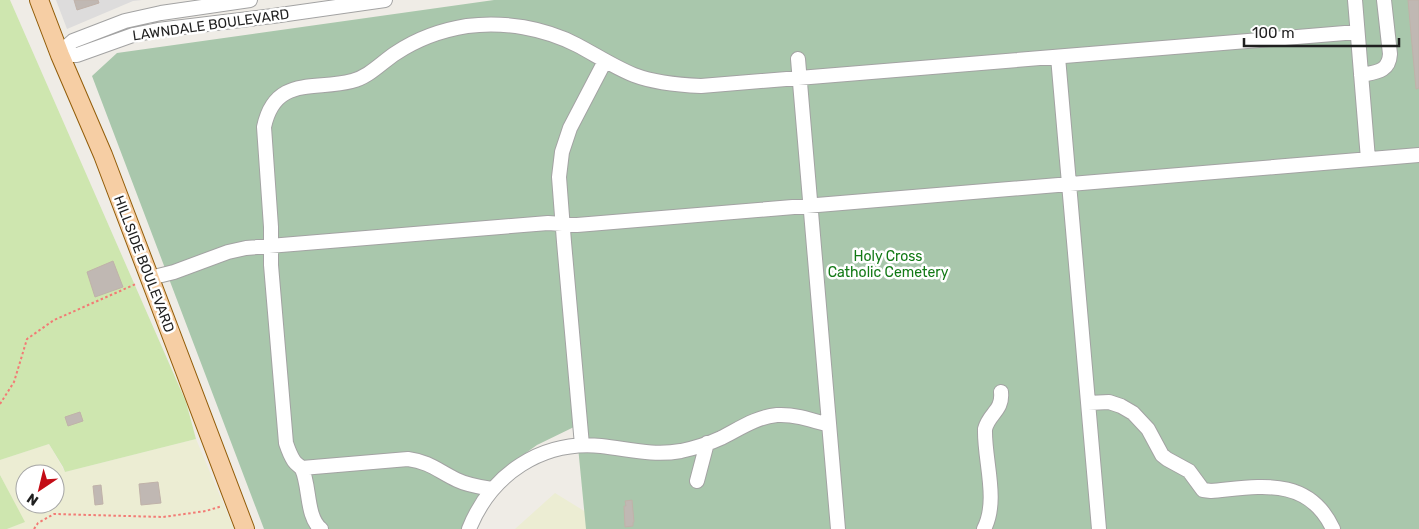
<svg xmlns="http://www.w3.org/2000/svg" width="1419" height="529" viewBox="0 0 1419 529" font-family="Rubik,sans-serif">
<rect width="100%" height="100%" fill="#efece6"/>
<!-- residential -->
<path fill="#dddcdc" d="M56,0h86l-9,1 -66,28z"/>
<!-- farmland -->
<path fill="#ecedd3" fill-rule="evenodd" d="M196,439l38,90h-227l17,-7 -24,-47v-15l49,-16 16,28zM25,474h30v30h-30z
M555,493l34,21 1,15h-75z"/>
<!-- grass -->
<path fill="#cee6af" d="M0,0h10l176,402 10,37 -131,33 -2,-5 -14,-23 -49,16z
M0,475l25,47 -18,7h-7z"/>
<!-- cemetery -->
<path fill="#a9c7ac" d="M494,0h925v529h-833l-10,-103 -39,19 -35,25 -26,29 -12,30h-200l-172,-453 25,-23z"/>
<!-- building -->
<path fill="#c0b8b3" stroke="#c0b2a9" d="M74,0h24l1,3 -22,7z
M1408,0h11v88l-3,1z
M113,261l10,26 -28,10 -8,-25z
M80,412l3,9 -15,5 -3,-9z
M158,482l3,21 -20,2 -2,-21z
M101,485l2,19 -8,1 -2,-19z
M632,500l2,22h-1v4l-8,1 -1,-21h2l-1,-5z"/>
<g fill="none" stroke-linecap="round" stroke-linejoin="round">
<defs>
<path id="minor" d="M250,0l-89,13 -36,8 -52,20 -7,6 -6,8h17l56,-20 25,-5 115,-14 112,-16
M1355,0l13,159
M1058,57l41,472
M798,59l40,470
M1361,75c15,-3 28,-3 29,-21l-6,-54
M150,278l24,-6 54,-20 18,-4 302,-25 29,2 842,-70
M1088,403l21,-1 12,4 12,7 15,16 14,26 5,4 22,12 14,19 8,1c47,-4 97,-16 122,38
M582,445l-18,-203 -5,-65 3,-25 8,-24 35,-67
M302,468l106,-9c22,3 30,12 49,21 10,5 23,7 35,9
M697,481l10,-38
M321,529c-15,-12 -11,-43 -19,-60 -2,-3 -6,-5 -8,-8 -4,-6 -6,-12 -8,-18l-15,-178v-38l-7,-100c11,-52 51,-36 88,-46 17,-4 30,-19 44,-28 21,-14 46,-23 71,-27 37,-5 77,2 110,19 19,10 37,22 57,30 21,8 44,10 67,11l656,-54
M469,529c22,-55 73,-89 132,-83 28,3 51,10 80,5 14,-3 27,-7 40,-13 18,-9 35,-21 56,-23 18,-1 35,5 52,10
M984,529c15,-29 0,-69 1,-100 4,-16 18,-18 16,-37"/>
<path id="major" d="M39,0l21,55 43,100 142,374"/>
</defs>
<!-- minor casing -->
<use href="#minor" stroke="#a3a3a3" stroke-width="16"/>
<!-- major casing -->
<use href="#major" stroke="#925d09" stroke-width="20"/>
<!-- path -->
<path stroke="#f27b75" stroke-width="2" stroke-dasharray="2.5 2.5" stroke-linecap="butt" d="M0,404l14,-22 13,-43 27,-19 82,-36
M34,529l4,-6 16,-9 109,3 43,-6 16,-5"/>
<!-- minor -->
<use href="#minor" stroke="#fff" stroke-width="14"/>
<!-- major -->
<use href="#major" stroke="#f6cea4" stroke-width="18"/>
</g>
<g text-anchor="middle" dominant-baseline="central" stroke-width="5" stroke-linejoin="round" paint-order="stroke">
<!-- street labels -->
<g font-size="14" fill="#1f1f1f" stroke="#fff">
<text transform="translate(211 25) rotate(-8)">LAWNDALE BOULEVARD</text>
<text transform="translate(144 264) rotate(69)">HILLSIDE BOULEVARD</text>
</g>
<!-- park labels -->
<g font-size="14" fill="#127915" stroke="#fff">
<text x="888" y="256">Holy Cross<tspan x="888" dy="16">Catholic Cemetery</tspan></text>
</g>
</g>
<!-- north arrow -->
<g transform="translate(40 489) rotate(215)"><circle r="24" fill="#ffffff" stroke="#a5a5a5"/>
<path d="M0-4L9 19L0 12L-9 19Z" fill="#c30c16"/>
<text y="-8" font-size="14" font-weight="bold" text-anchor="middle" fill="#1f1f1f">N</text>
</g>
<!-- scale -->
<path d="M1244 38v8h155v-8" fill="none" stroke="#1f1f1f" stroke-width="2.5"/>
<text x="1252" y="38" font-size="15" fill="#1f1f1f" stroke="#ffffff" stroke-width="4" paint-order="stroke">100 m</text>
</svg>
